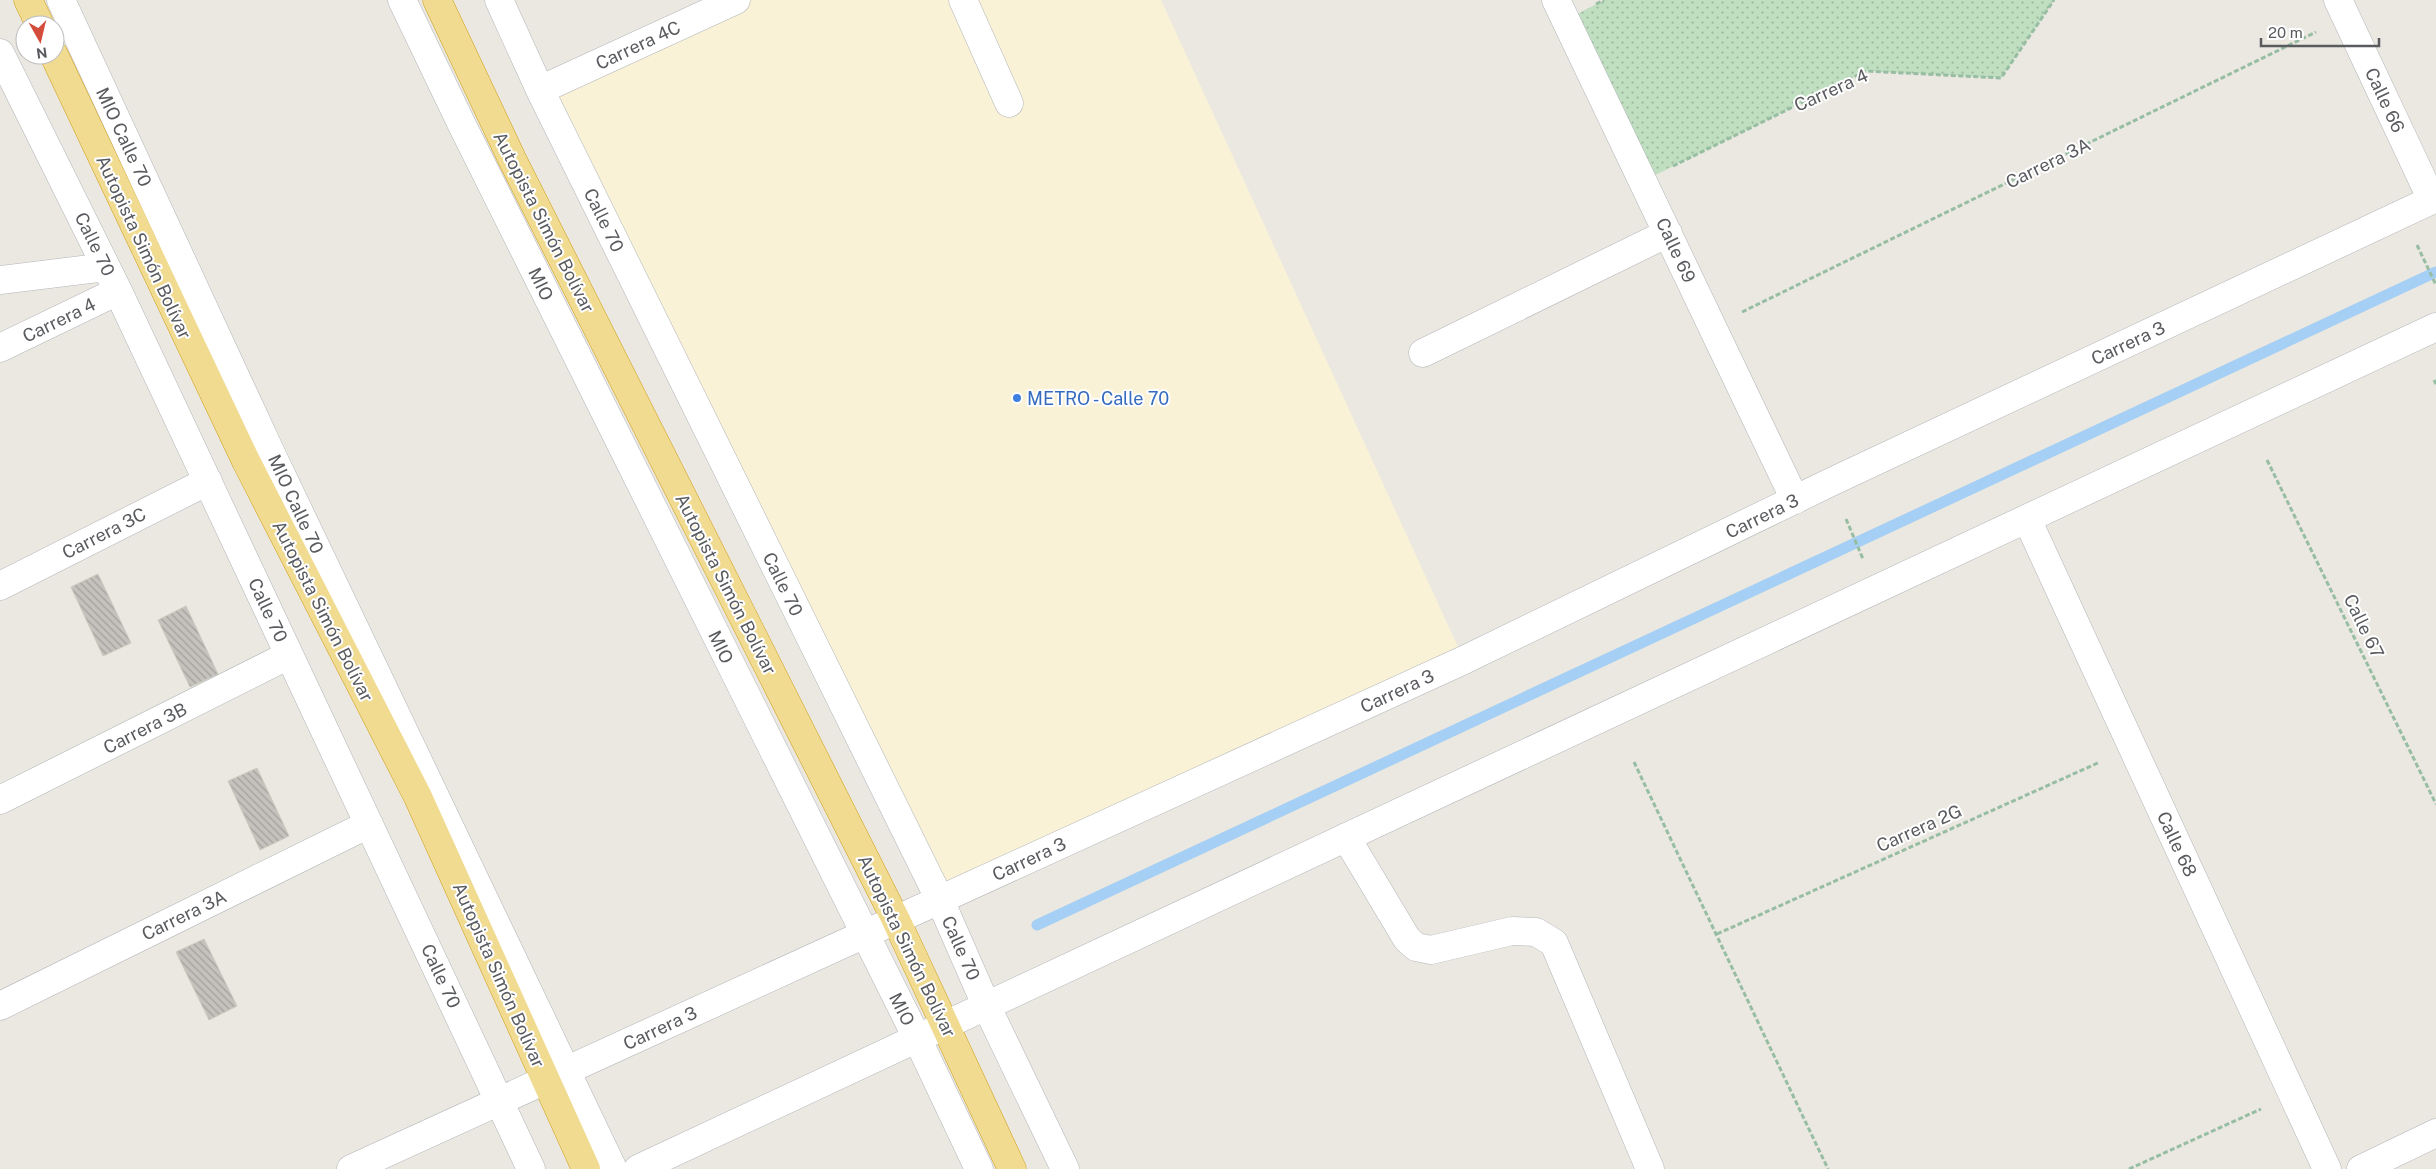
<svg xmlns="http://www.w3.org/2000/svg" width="2436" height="1169" viewBox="0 0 2436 1169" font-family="'Public Sans',sans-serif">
<defs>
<pattern id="park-dots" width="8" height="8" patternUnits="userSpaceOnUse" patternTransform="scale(1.25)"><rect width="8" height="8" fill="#bfdfc0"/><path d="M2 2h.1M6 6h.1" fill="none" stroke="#9eb89f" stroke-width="1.8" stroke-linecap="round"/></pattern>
<pattern id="building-back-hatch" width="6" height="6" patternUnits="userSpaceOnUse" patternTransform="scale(1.25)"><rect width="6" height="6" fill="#c5c2bd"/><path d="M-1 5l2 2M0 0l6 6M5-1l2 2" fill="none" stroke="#a3a19d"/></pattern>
</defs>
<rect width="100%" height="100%" fill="#eae8e0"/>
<!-- commercial -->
<path fill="#f9f2d6" d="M736,0h425l303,660 -524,240 -400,-810z"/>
<!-- park -->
<path fill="url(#park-dots)" d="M1604,0h450l-53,78 -135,-7 -223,110 -77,-161z"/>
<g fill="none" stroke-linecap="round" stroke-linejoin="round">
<!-- stream -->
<path stroke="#a5cff4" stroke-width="11" d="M1037,925l1399,-653"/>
</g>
<!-- building -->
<path fill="url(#building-back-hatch)" stroke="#cecabf" d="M98,574l33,69 -28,13 -32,-69z
M186,606l32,68 -28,13 -32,-67z
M257,768l32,68 -29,14 -32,-69z
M204,939l33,67 -28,14 -33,-68z"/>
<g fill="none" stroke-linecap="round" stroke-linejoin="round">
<defs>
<path id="minor" d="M61,0l208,449 344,720
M402,0l60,125 455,913 62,131
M499,0l41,90 400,810 46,105 79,164
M963,0l46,103
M1556,0l239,500
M2338,0l94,200
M0,53l118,238 413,878
M540,90l196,-90
M0,280l106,-13
M0,348l118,-57
M1423,353l245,-120
M2027,519l300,650
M0,586l208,-105
M0,800l289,-145
M1346,837l61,102 9,8 15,3 81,-19 24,1 18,11 96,226
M0,1006l369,-182
M351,1169l1113,-509 365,-177 607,-285
M638,1169l1798,-842
M2361,1169l75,-36"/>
<path id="highway" d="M28,0l12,25
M437,0l75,159 384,761 116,249
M54,55l192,406 172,336 168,372"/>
</defs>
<!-- minor casing -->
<use href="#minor" stroke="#b3b5b9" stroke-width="29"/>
<!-- highway casing -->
<use href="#highway" stroke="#d19e19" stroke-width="29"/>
<!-- path -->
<path stroke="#97bda3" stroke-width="3" stroke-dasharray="5 2.5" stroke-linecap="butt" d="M1596,4l8,-4
M1673,166l193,-95 135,7 53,-78
M2417,245l19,40
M1742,312l574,-280
M2434,380l2,4
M2267,460l169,344
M1846,519l17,40
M1634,762l194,407
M1717,934l383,-172
M2129,1169l132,-60"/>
<!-- minor -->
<use href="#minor" stroke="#fff" stroke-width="28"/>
<!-- highway -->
<use href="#highway" stroke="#f0db91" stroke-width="28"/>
</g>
<!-- markers -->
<circle fill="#3f7fe0" stroke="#fff" stroke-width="2" cx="1017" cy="398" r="5"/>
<g text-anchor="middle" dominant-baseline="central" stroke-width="4" stroke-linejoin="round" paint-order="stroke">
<!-- street labels -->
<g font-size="18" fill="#595b5f" stroke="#fff">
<text transform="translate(638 45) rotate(-25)">Carrera 4C</text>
<text transform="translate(1831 90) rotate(-24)">Carrera 4</text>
<text transform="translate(2385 100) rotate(65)">Calle 66</text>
<text transform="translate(124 137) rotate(65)">MIO Calle 70</text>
<text transform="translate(2048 163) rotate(-26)">Carrera 3A</text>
<text transform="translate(604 220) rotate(64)">Calle 70</text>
<text transform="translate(544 222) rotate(63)">Autopista Simón Bolívar</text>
<text transform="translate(95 244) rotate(64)">Calle 70</text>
<text transform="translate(144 247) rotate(65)">Autopista Simón Bolívar</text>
<text transform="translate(1676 250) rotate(65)">Calle 69</text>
<text transform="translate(541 284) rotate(64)">MIO</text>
<text transform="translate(59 320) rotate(-26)">Carrera 4</text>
<text transform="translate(2128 343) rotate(-25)">Carrera 3</text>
<text transform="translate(296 504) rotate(65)">MIO Calle 70</text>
<text transform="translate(1762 516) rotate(-26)">Carrera 3</text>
<text transform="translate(104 533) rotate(-27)">Carrera 3C</text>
<text transform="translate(726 584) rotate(63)">Autopista Simón Bolívar</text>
<text transform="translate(783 584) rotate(64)">Calle 70</text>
<text transform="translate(268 610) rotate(65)">Calle 70</text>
<text transform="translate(323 611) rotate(63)">Autopista Simón Bolívar</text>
<text transform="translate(2364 626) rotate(64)">Calle 67</text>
<text transform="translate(721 647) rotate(64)">MIO</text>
<text transform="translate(1397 691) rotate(-25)">Carrera 3</text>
<text transform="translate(145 728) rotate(-27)">Carrera 3B</text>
<text transform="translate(1919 828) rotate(-24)">Carrera 2G</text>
<text transform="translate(2177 844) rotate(65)">Calle 68</text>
<text transform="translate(1029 859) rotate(-25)">Carrera 3</text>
<text transform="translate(184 915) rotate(-26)">Carrera 3A</text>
<text transform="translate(907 946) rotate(64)">Autopista Simón Bolívar</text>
<text transform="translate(961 948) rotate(66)">Calle 70</text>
<text transform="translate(499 975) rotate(66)">Autopista Simón Bolívar</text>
<text transform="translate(441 976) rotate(65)">Calle 70</text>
<text transform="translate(902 1009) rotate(63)">MIO</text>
<text transform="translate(660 1028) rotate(-25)">Carrera 3</text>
</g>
<!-- shop labels -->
<g font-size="18" fill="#366cbe" stroke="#fff" text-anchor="start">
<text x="1027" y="398">METRO - Calle 70</text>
</g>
</g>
<!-- north arrow -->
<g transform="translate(40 40) rotate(172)"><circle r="24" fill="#ffffff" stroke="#bdbdbf"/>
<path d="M0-4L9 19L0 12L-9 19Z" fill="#d44d3c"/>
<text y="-8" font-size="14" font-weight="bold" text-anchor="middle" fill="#595b5f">N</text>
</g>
<!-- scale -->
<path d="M2261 38v8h118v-8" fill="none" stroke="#595b5f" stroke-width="2.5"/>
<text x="2268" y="38" font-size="15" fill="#595b5f" stroke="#ffffff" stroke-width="4" paint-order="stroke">20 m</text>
</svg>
